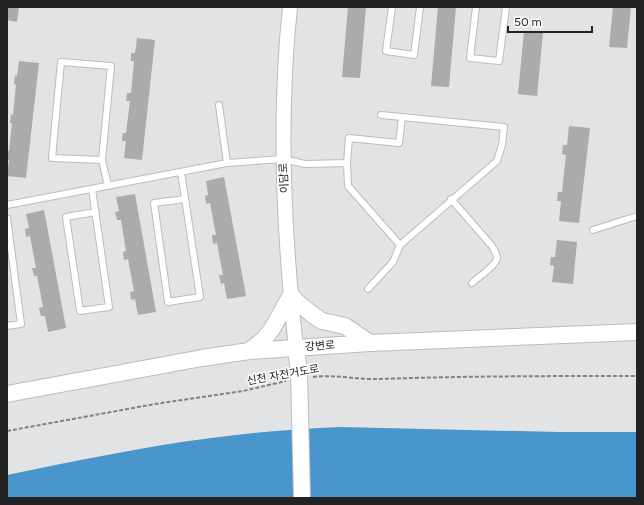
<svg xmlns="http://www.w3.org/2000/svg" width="644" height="505" viewBox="0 0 644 505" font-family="Figtree,'Noto Sans KR',sans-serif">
<rect width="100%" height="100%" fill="#e2e3e4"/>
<!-- water -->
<path fill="#4996cc" d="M341,427l218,5h78v66h-630v-23c68,-14 135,-28 204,-37 43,-6 86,-9 130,-11z"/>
<!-- building -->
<path fill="#acaaaa" d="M7,7h12l-2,15 -10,-2z
M348,7h18l-6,71 -18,-1z
M438,7h18l-7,80 -18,-1z
M613,7h18l-4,41 -18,-1z
M524,31l19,2 -6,63 -19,-2z
M137,38l18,2 -13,120 -18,-2 2,-17h-4l1,-8h3l4,-32h-4l1,-8h4l3,-32h-3v-8h4z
M19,61l20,2 -13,115 -19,-2 2,-16h-2v-9h2l3,-28h-2l1,-9 2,1 3,-30 -2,-1 1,-9 2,1z
M569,126l21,2 -11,95 -20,-2 2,-20h-4l1,-9h4l4,-37 -4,-1 1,-9h4z
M224,177l22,119 -19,3 -3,-16 -3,1 -2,-9h4l-6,-32 -4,1 -1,-9h4l-6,-32 -4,1 -1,-8 3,-1 -2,-14z
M135,194l21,118 -18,3 -3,-16 -4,1 -1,-8 4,-1 -6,-32 -4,1 -1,-8 3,-1 -5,-31h-4l-2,-8 4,-1 -3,-14z
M44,210l22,118 -18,4 -3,-16h-4l-2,-8 4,-1 -6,-31h-3l-2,-8h4l-6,-32 -4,1 -1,-8 4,-1 -3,-14z
M557,240l20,2 -4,42 -21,-2 2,-16 -4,-1 1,-8h4z"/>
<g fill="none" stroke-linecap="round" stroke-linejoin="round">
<defs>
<path id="service" d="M392,7l-6,44 28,4 6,-48
M476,7l-6,51 29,3 7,-54
M219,105l8,58
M102,160l-50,-2 9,-96 50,4 -9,94 6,26
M347,163l1,23 52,59
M181,172l19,125 -32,5 -14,-99 31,-4
M92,189l17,118 -29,4 -14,-94 30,-5
M451,199l41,47c2,4 5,8 5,12 -1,8 -19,19 -25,25
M7,205l220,-42 56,-4 22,5 42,-1 2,-25 50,5 3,-26
M7,218l14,106 -14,2
M593,230l44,-14
M368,289l25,-27 7,-17 97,-84 5,-16 2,-18 -123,-12"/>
<path id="tertiary" d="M290,7c-12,113 -6,228 6,341"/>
<path id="secondary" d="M296,348l3,25
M249,351l15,-12 8,-10 19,-34 6,7 16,13 9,6 23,5 25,17
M7,394l195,-36 47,-7 121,-8 267,-11"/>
</defs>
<!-- service casing -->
<use href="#service" stroke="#bbbcbd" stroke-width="8"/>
<!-- tertiary casing -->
<use href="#tertiary" stroke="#bbbcbd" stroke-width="16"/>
<!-- secondary casing -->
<use href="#secondary" stroke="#bbbcbd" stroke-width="18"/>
<!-- path -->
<path stroke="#808182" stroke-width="2" stroke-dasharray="4 2" stroke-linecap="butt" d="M313,377c21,-3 44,3 66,2 86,-3 172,-3 258,-3
M7,431l148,-27 88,-13 43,-10"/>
<!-- service -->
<use href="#service" stroke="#fff" stroke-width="6"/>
<!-- tertiary -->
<use href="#tertiary" stroke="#fff" stroke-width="14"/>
<!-- secondary -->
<use href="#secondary" stroke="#fff" stroke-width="16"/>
<defs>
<path id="secondary-bridge" d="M299,373l3,125"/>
</defs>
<!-- secondary-bridge casing -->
<use href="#secondary-bridge" stroke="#bbbcbd" stroke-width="18" stroke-linecap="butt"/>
<!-- secondary-bridge -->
<use href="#secondary-bridge" stroke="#fff" stroke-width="16"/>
</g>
<g text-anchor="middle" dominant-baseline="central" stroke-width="3" stroke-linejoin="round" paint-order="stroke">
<!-- street labels -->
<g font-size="11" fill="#222223" stroke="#fff">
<text transform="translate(284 178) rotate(-93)">이담로</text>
<text transform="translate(320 346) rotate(-4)">강변로</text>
<text transform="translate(283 375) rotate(-10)">신천 자전거도로</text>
</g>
</g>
<!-- border -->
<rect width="644" height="505" fill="none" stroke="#222223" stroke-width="16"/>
<!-- scale -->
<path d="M508 26v6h84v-6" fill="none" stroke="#222223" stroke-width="2"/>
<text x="514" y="26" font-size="12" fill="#222223" stroke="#ffffff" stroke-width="3" paint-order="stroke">50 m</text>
</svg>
